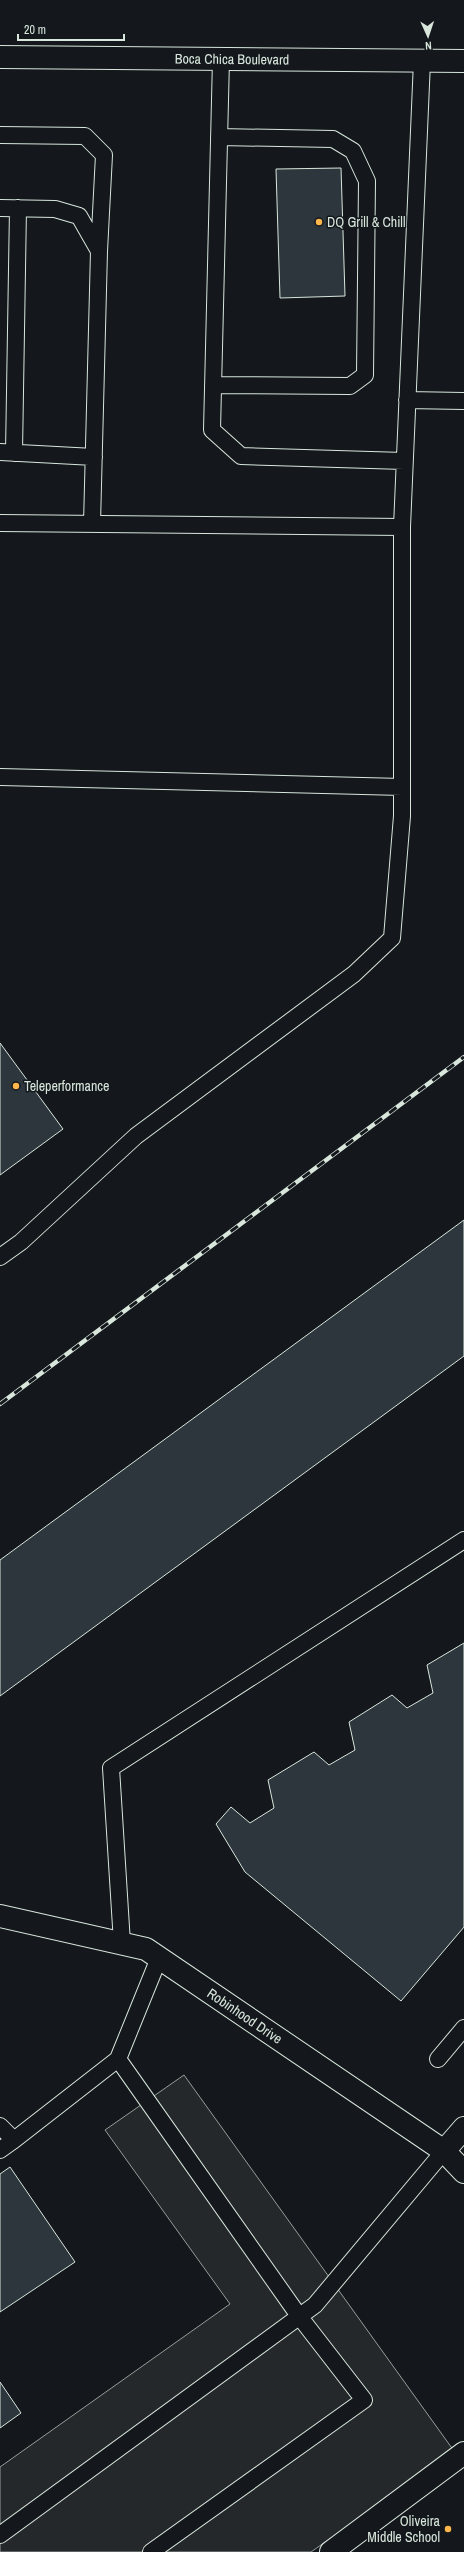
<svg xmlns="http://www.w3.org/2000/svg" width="464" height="2552" viewBox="0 0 464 2552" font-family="'Archivo Narrow',sans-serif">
<rect width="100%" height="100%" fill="#14181c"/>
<!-- parking -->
<path fill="#24282b" stroke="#939e99" d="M184,2075l270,376 -143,101h-311v-85l230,-163 -125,-174z"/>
<!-- building -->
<path fill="#2c363c" stroke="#d8e6dc" d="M341,168l4,128 -65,2 -4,-129z
M0,1043l63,86 -63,46z
M464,1220v136l-464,340v-136z
M464,1643v284l-63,74 -156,-129 -29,-48 15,-17 19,16 24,-15 -6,-28 46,-28 15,13 26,-15 -6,-28 43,-27 15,13 26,-15 -6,-28z
M10,2167l65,95 -75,50v-138z
M0,2382l21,31 -21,15z"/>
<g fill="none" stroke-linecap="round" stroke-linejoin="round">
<defs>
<path id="service" d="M221,59l-9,371 29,26 163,5
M0,135l85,1 19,19 -5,96
M0,208l55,1 24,7 20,35 -7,273
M213,385l137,1 15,-11 2,-194 -14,-30 -20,-12 -114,-2
M407,400l57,1
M0,452l94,5
M14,453l4,-245
M0,523l402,4 20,-466
M0,777l402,10
M0,1257l21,-15 115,-106 218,-162 38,-36 10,-122v-289
M122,1943l-11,-175 353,-228
M118,2059l181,257 65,84 -213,152
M438,2059l26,-31
M0,2126l14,14 104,-81 41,-101
M0,2150l14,-10
M0,2535l315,-230 129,-154"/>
<g id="minor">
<path id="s1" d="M0,1916l146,33 298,202 20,21"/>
<path d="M444,2151l20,-23"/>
<path d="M331,2552l133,-99"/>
</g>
<g id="primary">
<path id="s2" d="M0,57l464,4"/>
</g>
</defs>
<!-- service casing -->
<use href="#service" stroke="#d8e6dc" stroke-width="18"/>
<!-- minor casing -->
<use href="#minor" stroke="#d8e6dc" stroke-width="24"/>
<!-- primary casing -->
<use href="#primary" stroke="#d8e6dc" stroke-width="24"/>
<!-- service -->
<use href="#service" stroke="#14181c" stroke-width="16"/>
<!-- minor -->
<use href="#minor" stroke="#14181c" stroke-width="22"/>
<!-- primary -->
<use href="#primary" stroke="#14181c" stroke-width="22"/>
<defs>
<path id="rail" d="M0,1404l464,-347"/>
</defs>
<!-- rail casing -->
<use href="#rail" stroke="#d8e6dc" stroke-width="4.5"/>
<!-- rail -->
<use href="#rail" stroke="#14181c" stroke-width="3" stroke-dasharray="9" stroke-linecap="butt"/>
</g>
<!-- markers -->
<g fill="#ffb74d" stroke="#14181c" stroke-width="1.5">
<circle cx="319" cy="222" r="4"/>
<circle cx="16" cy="1086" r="4"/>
<circle cx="448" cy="2529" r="4"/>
</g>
<g text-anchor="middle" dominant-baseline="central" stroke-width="3" stroke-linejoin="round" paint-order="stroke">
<!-- street labels -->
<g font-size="14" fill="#d8e6dc" stroke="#14181c">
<text stroke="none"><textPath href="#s2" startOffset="232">Boca Chica Boulevard</textPath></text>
<text stroke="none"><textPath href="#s1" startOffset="269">Robinhood Drive</textPath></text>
</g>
<!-- poi labels -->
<g font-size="14" fill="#d8e6dc" stroke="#14181c" text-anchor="start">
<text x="327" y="222">DQ Grill &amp; Chill</text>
<text x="24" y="1086">Teleperformance</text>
<text x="440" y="2521" text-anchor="end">Oliveira<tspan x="440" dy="16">Middle School</tspan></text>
</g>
</g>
<!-- north arrow -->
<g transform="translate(428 36) rotate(177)" stroke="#14181c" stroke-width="3" paint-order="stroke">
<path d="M0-3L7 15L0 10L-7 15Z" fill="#d8e6dc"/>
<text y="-6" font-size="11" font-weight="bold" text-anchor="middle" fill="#d8e6dc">N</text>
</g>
<!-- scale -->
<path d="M18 34v6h106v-6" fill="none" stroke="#d8e6dc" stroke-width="2"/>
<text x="24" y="34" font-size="12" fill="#d8e6dc" stroke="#14181c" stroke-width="3" paint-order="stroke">20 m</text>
</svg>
